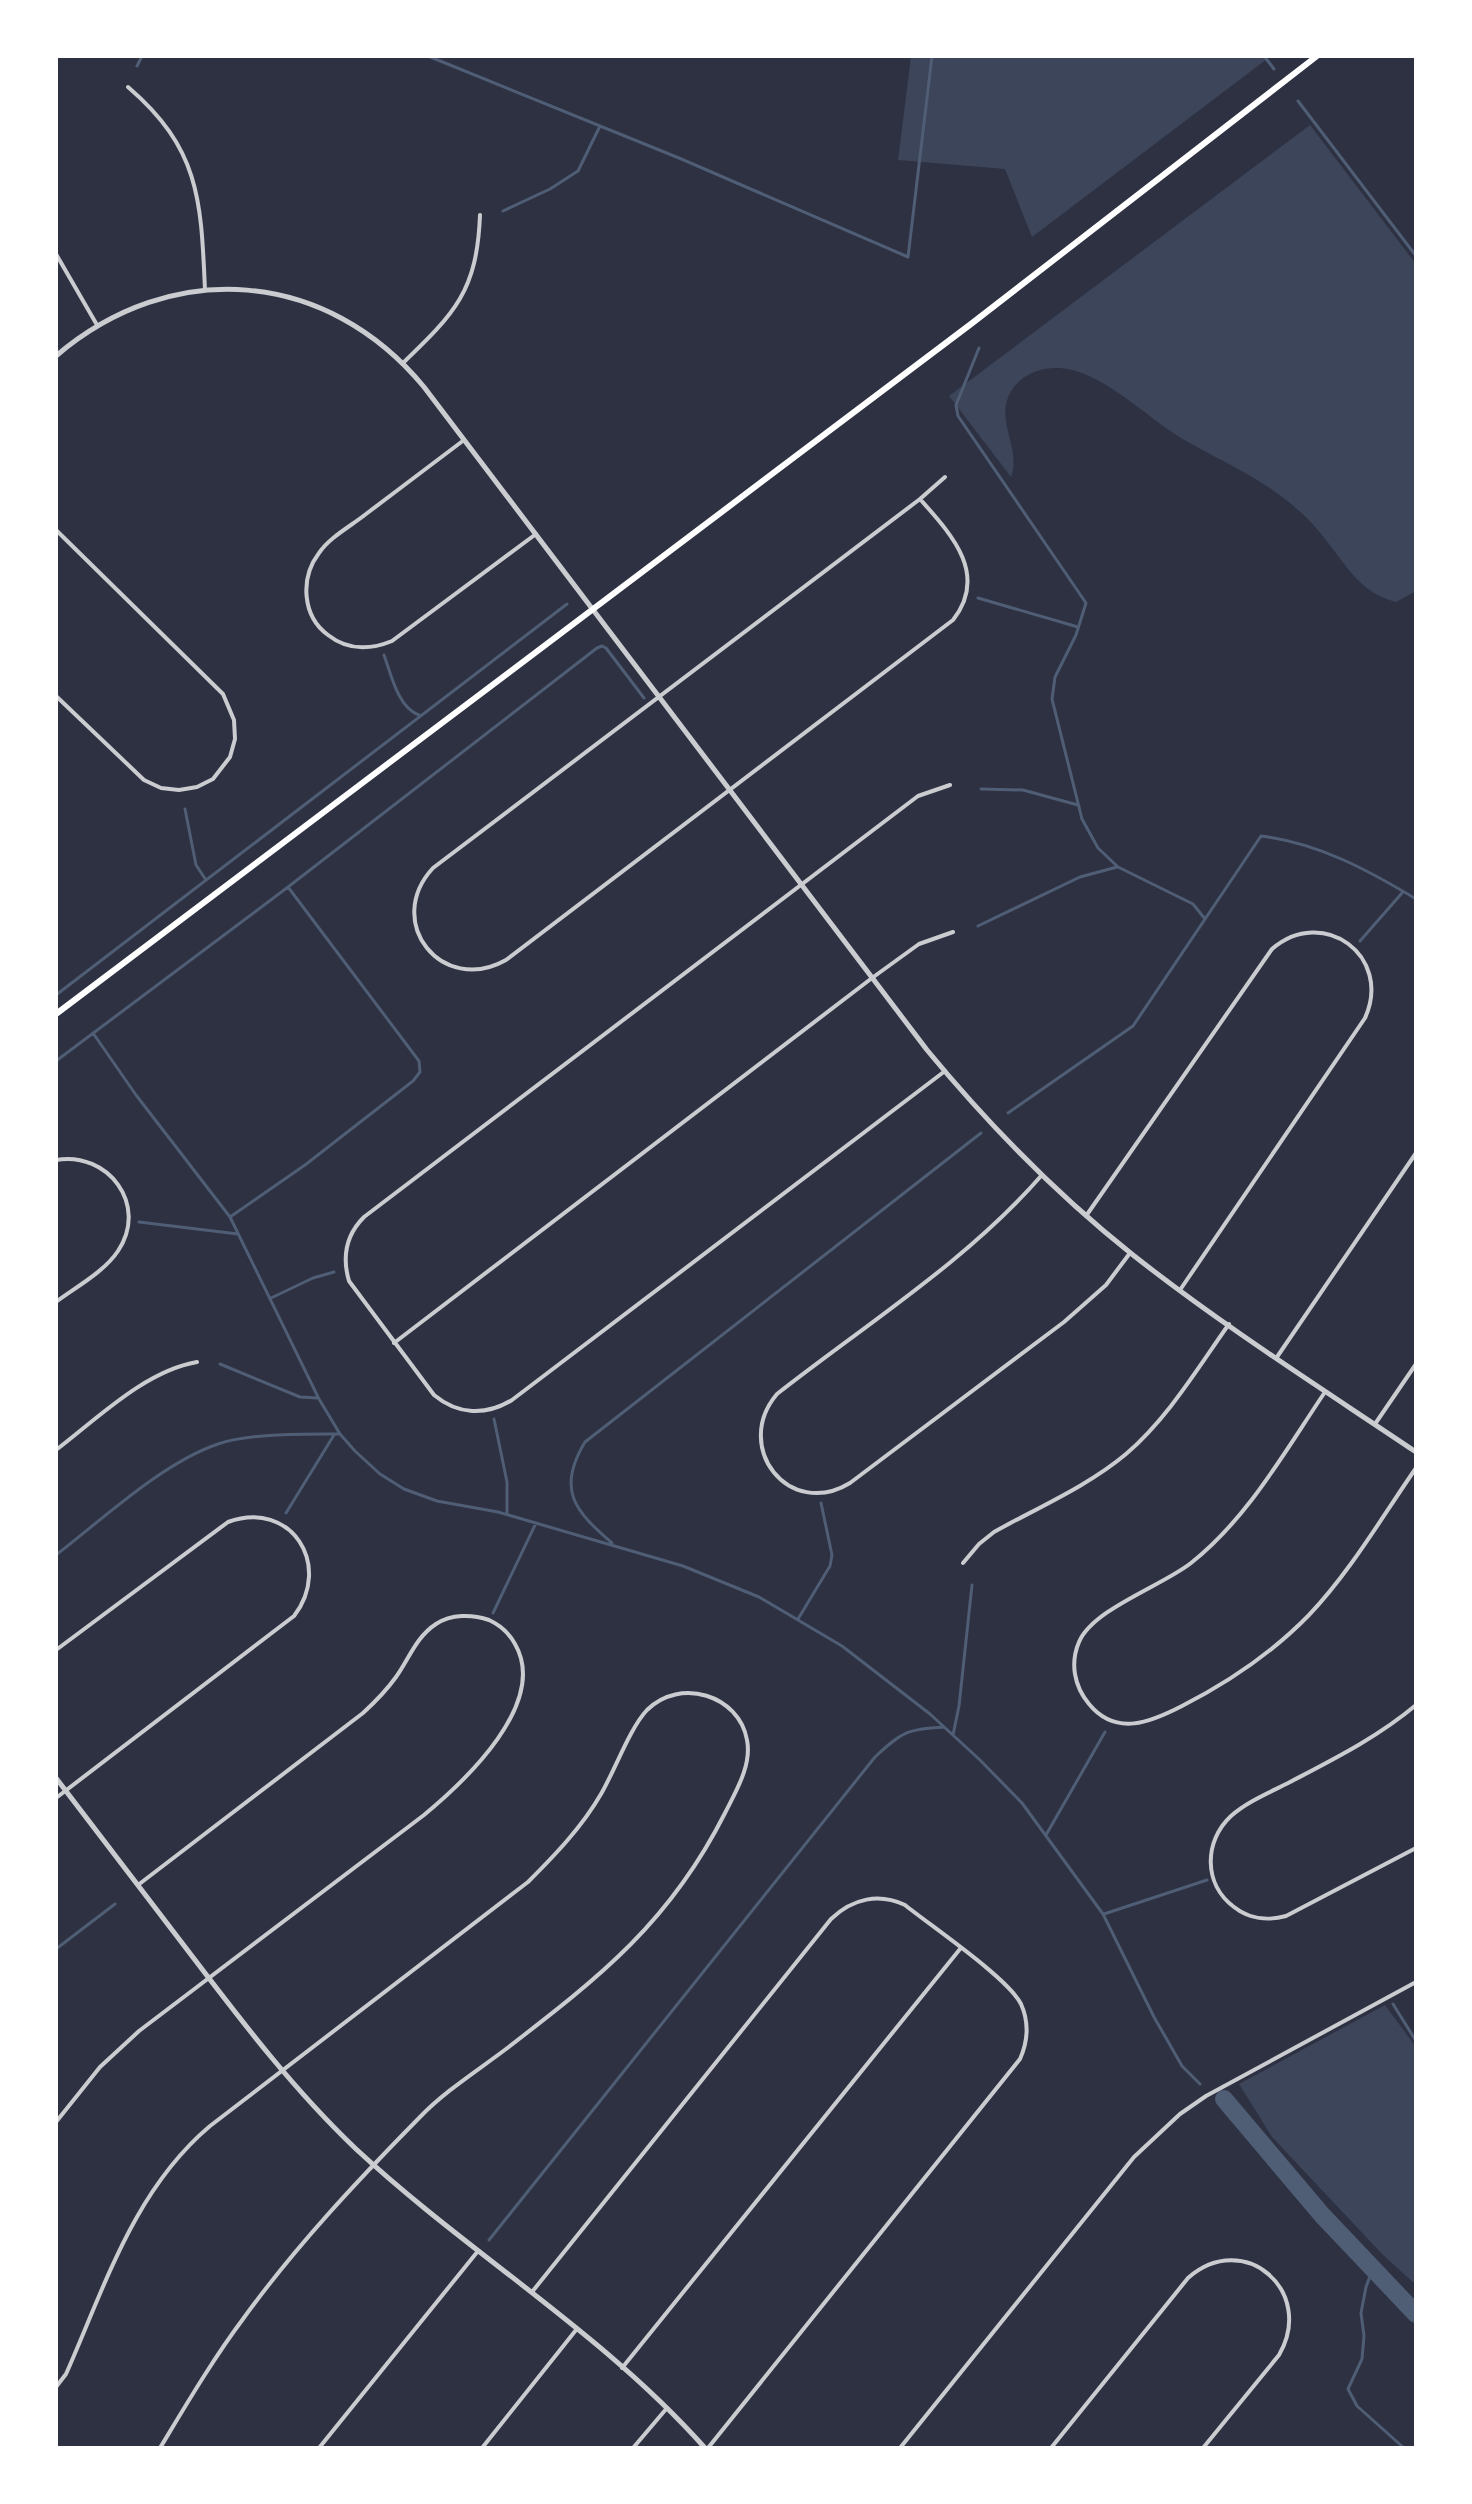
<svg xmlns="http://www.w3.org/2000/svg" width="1472" height="2504" viewBox="0 0 1472 2504" font-family="'Fira Sans',sans-serif">
<rect width="100%" height="100%" fill="#2d3142"/>
<!-- green -->
<path fill="#3c4559" d="M911,56h360l-239,181 -27,-68 -107,-9z
M1310,125l106,139v327l-20,11c-36,-9 -49,-36 -71,-63 -10,-14 -25,-28 -39,-39 -31,-25 -71,-42 -105,-62 -35,-21 -79,-67 -121,-70 -19,-1 -38,6 -48,22 -19,29 10,58 -1,87l-62,-81z
M1385,2005l31,42v238l-33,-30 -111,-118 -33,-53z"/>
<g fill="none" stroke-linecap="round" stroke-linejoin="round">
<!-- stream -->
<path stroke="#4f5d75" stroke-width="3" d="M428,56l251,102 229,99 24,-201
M1264,56l10,13
M137,66l5,-10
M1298,101l118,155
M503,211l47,-22 28,-18 22,-45
M979,348l-23,57 2,11 128,187 -10,32 -21,42 -3,22 30,120 16,29 20,19 75,37 12,15
M978,598l100,29
M384,655c7,19 14,53 35,60
M981,789l42,1 55,15
M185,809l11,56 10,15
M978,926l102,-49 37,-10
M1360,941l42,-48
M56,995l511,-391
M93,1033l43,62 94,122 89,182 21,35 15,17 25,23 24,15 33,12 61,11 185,54 76,31 83,49 88,68 50,46 42,43 81,111 51,103 28,49 18,18
M56,1061l232,-174 309,-239 5,-2 4,2 38,50
M1008,1113l125,-87 128,-190c57,7 107,34 155,63
M230,1217l75,-52 108,-84 7,-9 -1,-11 -131,-174
M139,1222l99,12
M271,1298l42,-20 21,-6
M220,1364l80,33 18,1
M494,1419l13,63v32
M286,1513l48,-78
M612,1543c-37,-32 -56,-53 -27,-101l396,-309
M56,1555c47,-36 106,-92 162,-111 30,-11 89,-10 122,-10
M493,1613l43,-90
M798,1619l32,-53 2,-11 -11,-52
M953,1735l6,-29 13,-121
M1046,1835l59,-103
M1104,1914l103,-34
M56,1949l59,-45
M1393,2004l23,37
M489,2240l386,-483c27,-25 32,-28 69,-30
M1373,2268l-7,19 -5,26 3,23 -2,23 -14,30 9,17 47,42"/>
<!-- river -->
<path stroke="#4f5d75" stroke-width="18" d="M1224,2099l98,116 94,99"/>
<!-- minor -->
<path stroke="#caccd0" stroke-width="4" d="M128,87c72,62 73,113 77,203
M56,254l41,71
M403,363c52,-50 74,-72 77,-148
M464,440c-33,25 -65,49 -98,74 -15,12 -36,23 -47,39 -19,25 -17,63 9,82 19,15 42,15 64,6l144,-107
M920,499c31,35 69,75 33,121l-447,340c-64,36 -123,-38 -73,-92l487,-369 25,-22
M56,530l167,164 11,26 1,19 -5,18 -17,22 -16,8 -18,3 -18,-2 -17,-8 -88,-84
M945,1071l-433,329c-26,16 -54,15 -78,-5l-85,-114c-7,-24 -3,-46 15,-64l554,-421 32,-11
M56,1160c52,-9 93,45 62,91 -14,21 -42,36 -62,51
M1041,1176c-73,84 -176,149 -264,218 -45,53 12,126 73,89l214,-161 42,-37 24,-32
M1086,1216l186,-267c51,-44 121,7 93,69l-185,272
M394,1343l478,-365 47,-34 34,-12
M1277,1357l139,-204
M1325,1392c-40,59 -77,126 -134,171 -29,23 -98,46 -112,79 -9,21 -5,44 10,62 27,33 62,18 93,2 47,-24 90,-53 127,-91 41,-43 73,-98 107,-147
M1375,1424l41,-60
M56,1450c42,-32 89,-79 141,-88
M963,1563l16,-19 15,-12c43,-24 94,-46 132,-78 42,-36 71,-85 103,-130
M56,1650l172,-128c63,-23 105,43 66,94l-238,182
M1416,1705c-38,32 -82,54 -126,77 -19,10 -42,19 -59,34 -27,25 -28,68 3,91 15,12 34,14 52,9l130,-68
M56,2122l44,-55 39,-36 285,-216c41,-34 125,-112 91,-171 -6,-11 -15,-19 -26,-24 -17,-6 -38,-6 -53,4 -20,13 -27,35 -40,53 -10,14 -21,25 -33,36l-225,172
M532,2292l299,-373c22,-21 48,-26 74,-14 26,21 103,73 116,99 8,18 7,37 -1,55l-312,389
M622,2368l338,-419
M56,2387l10,-13c39,-88 68,-184 144,-248l318,-244c27,-27 54,-55 73,-88 14,-24 29,-66 46,-84 33,-33 92,-15 100,30 5,25 -11,51 -22,73 -55,109 -124,163 -219,236 -29,22 -61,42 -86,68 -62,63 -125,130 -177,202 -30,40 -57,86 -83,129
M319,2448l159,-197
M482,2448l94,-118
M633,2448l34,-40
M900,2448l234,-291 46,-43 26,-18 210,-114
M1051,2448l137,-170c56,-49 128,13 91,77l-76,93"/>
<!-- tertiary -->
<path stroke="#caccd0" stroke-width="5" d="M56,356c116,-99 271,-87 368,31l503,663c62,75 129,144 206,205 90,71 188,133 283,197
M56,1778c45,59 90,118 136,178 51,67 102,134 164,193 112,104 247,184 349,299"/>
<!-- secondary -->
<path stroke="#fff" stroke-width="6" d="M56,1014l915,-690 346,-268"/>
</g>
<!-- border -->
<rect width="1472" height="2504" fill="none" stroke="#ffffff" stroke-width="116"/>
</svg>
